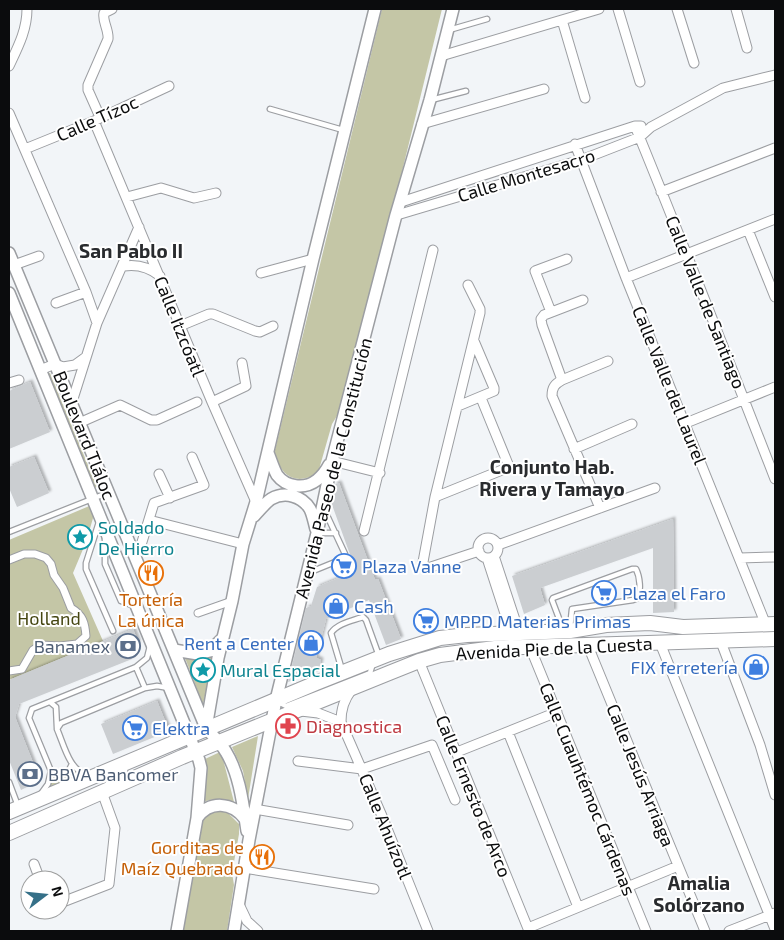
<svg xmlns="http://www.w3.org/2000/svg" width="784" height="940" viewBox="0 0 784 940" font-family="'Exo 2',sans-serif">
<defs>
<filter id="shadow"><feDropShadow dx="2.5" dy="-2.5" stdDeviation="1" flood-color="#0004"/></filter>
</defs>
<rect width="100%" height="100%" fill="#f2f5f8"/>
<!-- green -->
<path fill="#c4c6a6" d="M382,9h60l-97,394 -13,21 -14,49c-22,13 -36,4 -44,-19z
M50,373l47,114 -3,1 -47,-114z
M94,504l2,4 -10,34 -13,31 30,68 -94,39v-140z
M215,654l-12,50 -18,-46h21z
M258,736l-10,63 -5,-28 -11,-24z
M220,752l3,7 11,43c-12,-4 -20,-4 -31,0l4,-34 -2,-9z
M72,764l8,9 13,3 -56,24 11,-16 3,-13 8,4 9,-3z
M225,810l14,14v10l-7,39 2,12 -7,46h-46l19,-110 9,-9z"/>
<!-- building -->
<path fill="#cbced1" filter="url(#shadow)" d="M30,382l20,50 -41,17v-58z
M34,457l15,36 -32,14 -8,-19v-21z
M339,483l36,97 3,-1 23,60 -15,6 -17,-45 -43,19 -10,39 5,2 -2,11 -31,11 18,-74 5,-2 6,-19 39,-16 -25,-69 4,-18z
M673,519l1,93 -21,1v-65l-113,40 5,17 -21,9 -12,-38z
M133,629l5,13 -6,17 -113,45 -4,13 22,56 -4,11 -12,6 -12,-30v-80z
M157,701l12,30 -56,23 -12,-30z"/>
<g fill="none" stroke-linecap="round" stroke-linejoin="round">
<defs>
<path id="service" d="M449,30l38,-11
M431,100l35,-9
M270,109l73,21
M99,522l-13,41v6l27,62
M9,532l98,-39
M317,533h19
M105,536v28l16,37 13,5
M308,573l32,-13 4,-2 1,-4 -21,-45
M563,629l-11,-29 1,-2 79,-29h4c4,8 5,21 2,29l-5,2 -61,9 -2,19
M136,667l9,21
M342,670l-11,-37c6,-9 20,-12 29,-15l3,-1 3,3 13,36
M50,702l6,5 1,21
M278,702l8,4 84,-33 3,-10
M51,771l8,4 9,-3 4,-8
M87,775c-18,-5 -23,-30 -30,-46l4,-6 84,-35 12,-2 12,2
M9,782l9,24
M106,787l5,-10 14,-7
M40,795l8,-11 3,-13 -22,-53 3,-9 104,-42 11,-9 3,-12"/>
<path id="pedestrian" d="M9,560l15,-6h11l11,4 5,6 3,11 9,13 8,20c12,7 14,15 15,28l-9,8 -17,2 -19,-1 -8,5 -11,19 -13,2
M198,613l34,-12"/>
<path id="minor" d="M618,9l22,73
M677,9l17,54
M736,9l11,39
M562,20l23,78
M441,56l158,-47
M9,66c9,-19 18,-36 18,-57
M9,113l77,179 11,31
M100,117l-12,-27v-5l20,-46c1,-9 -6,-18 -4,-26l8,-4
M94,121l118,281 44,100
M422,124l122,-35
M635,126c48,117 94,235 140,353
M575,144l51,134 140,347
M25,149l69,-28 75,-35
M661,192l114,-44
M127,197l34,-9 33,10 22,-5
M401,202l234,-76h6
M397,215l184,-55 59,-23 11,-10 72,-39 52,-13
M748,230l27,67
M14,265l25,-9
M124,266c14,-2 25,1 36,10
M261,273l52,-14
M626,278l149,-59
M468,285l12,24v4l-45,184 -12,65 1,5 4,1 51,-17
M56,303l30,-11
M551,312l-16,-41 32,-12
M180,326l29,-12h4l42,17 5,1 13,-6
M40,370l15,-6 8,3 12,-2 11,-8
M562,380l-20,-55 -1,-6 3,-4 39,-15
M9,383l10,-3
M212,402l34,-16 -4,-23
M71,405l26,-82 42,-96
M458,406l36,-15v-3l-20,-47
M79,423l41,-18 31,15h6l40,-18
M686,423l89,-36
M574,449l58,-25
M332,461l48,12
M159,474l11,24
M435,497l72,-29 1,-4 -27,-66
M600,508l-48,-112c0,-9 3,-12 10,-16l46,-19
M149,520l94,24
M364,531l69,-281
M478 548a10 10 0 1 1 20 0a10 10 0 1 1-20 0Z
M142,542l12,-39 50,-18 -12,-28
M498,545l157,-57
M494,556l25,76
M487,558l24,74
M740,558l35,-1
M721,642l39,103 15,50
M660,643l115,286
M588,646l117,285
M530,647l116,284
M419,661l110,270
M352,689c-8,11 -11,20 -11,33l41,94 46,115
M301,711l17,2 23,9
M508,732l70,175
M457,752l100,-40
M298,761l64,8 70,-24 23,55
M254,809l94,16
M34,864l6,16
M244,868l130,21
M238,902l9,19 11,10
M60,903l49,-19 6,-56 -13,-36
M528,928l150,-62
M729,931l46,-18"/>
<path id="tertiary" d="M9,253l197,475c7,8 15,15 20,24 14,23 17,53 21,79
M9,293l190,467 2,8 -4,50 -20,113
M268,453c3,7 5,15 9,22 9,12 27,15 40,5 5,-4 9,-9 12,-15
M254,516c6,-6 11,-13 17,-17 14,-8 31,-3 39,10 3,6 4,13 6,20
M174,650l24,4 12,-3 12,-12
M206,728l12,-70 14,-57 11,-57 13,-42 57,-243 62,-250
M197,818c13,-18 35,-16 48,1
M234,931l15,-91 27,-140 41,-167 15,-72 64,-246 34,-115 23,-91"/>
<path id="secondary" d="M9,812l307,-129 73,-29 51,-16 27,-3 103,-4 36,-6 44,-2 33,4 92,-3
M9,833l173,-76 207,-84 30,-12 21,-6 55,-7 280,-9"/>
</defs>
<!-- service casing -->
<use href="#service" stroke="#9c9ea2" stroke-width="7"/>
<!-- pedestrian casing -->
<use href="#pedestrian" stroke="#9c9ea2" stroke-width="9"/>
<!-- minor casing -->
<use href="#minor" stroke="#9c9ea2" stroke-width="11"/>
<!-- tertiary casing -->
<use href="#tertiary" stroke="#9c9ea2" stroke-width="14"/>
<!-- secondary casing -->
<use href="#secondary" stroke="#9c9ea2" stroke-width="16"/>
<!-- service -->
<use href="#service" stroke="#fff" stroke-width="4.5"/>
<!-- pedestrian -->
<use href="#pedestrian" stroke="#fff" stroke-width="7"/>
<!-- minor -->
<use href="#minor" stroke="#fff" stroke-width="9"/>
<!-- tertiary -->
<use href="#tertiary" stroke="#fff" stroke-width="11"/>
<!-- secondary -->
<use href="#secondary" stroke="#fff" stroke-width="14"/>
</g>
<!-- icons -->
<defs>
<symbol id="sight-ring" viewBox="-11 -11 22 22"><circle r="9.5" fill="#fff" stroke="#0f9aa8" stroke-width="1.5"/><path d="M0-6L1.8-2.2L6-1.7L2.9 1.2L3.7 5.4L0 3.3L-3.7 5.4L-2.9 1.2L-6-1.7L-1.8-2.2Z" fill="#0f9aa8"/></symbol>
<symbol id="supermarket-ring" viewBox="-11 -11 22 22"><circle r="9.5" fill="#fff" stroke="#3f7fe0" stroke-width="1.5"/><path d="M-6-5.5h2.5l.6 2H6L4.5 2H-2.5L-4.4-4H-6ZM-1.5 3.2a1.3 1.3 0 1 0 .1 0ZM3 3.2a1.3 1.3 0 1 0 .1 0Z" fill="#3f7fe0"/></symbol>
<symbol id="restaurant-ring" viewBox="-11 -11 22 22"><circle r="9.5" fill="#fff" stroke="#e8710a" stroke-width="1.5"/><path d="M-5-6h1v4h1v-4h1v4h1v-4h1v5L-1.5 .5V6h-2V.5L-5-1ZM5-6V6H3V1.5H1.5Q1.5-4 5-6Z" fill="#e8710a"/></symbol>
<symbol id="shop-ring" viewBox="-11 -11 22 22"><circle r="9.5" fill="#fff" stroke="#3f7fe0" stroke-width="1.5"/><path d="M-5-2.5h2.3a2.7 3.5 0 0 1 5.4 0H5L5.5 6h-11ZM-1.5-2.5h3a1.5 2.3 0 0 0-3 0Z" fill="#3f7fe0"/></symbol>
<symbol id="bank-ring" viewBox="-11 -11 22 22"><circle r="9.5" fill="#fff" stroke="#5c6f8a" stroke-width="1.5"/><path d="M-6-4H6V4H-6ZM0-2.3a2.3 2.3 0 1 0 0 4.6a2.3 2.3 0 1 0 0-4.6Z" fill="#5c6f8a"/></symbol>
<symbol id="pharmacy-ring" viewBox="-11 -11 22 22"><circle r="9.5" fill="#fff" stroke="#e0444e" stroke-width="1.5"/><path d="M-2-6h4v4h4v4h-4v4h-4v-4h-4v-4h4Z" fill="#e0444e"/></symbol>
</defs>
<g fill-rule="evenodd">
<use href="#sight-ring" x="66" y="523" width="28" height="28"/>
<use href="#supermarket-ring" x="330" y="552" width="28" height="28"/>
<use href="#restaurant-ring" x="137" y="559" width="28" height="28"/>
<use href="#supermarket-ring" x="590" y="579" width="28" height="28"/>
<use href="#shop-ring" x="322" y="592" width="28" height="28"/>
<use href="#supermarket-ring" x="412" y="607" width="28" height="28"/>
<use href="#shop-ring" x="297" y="629" width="28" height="28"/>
<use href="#bank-ring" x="114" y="632" width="28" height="28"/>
<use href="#shop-ring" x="742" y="653" width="28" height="28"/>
<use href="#sight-ring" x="189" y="656" width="28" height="28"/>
<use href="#pharmacy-ring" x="274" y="712" width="28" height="28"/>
<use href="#supermarket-ring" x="121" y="714" width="28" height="28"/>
<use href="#bank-ring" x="16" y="760" width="28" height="28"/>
<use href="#restaurant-ring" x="248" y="843" width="28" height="28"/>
</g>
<g text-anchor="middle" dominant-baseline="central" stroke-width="4" stroke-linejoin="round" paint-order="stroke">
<!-- street labels -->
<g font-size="18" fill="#0b0c0d" stroke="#fff">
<text transform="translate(97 118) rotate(-24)">Calle Tízoc</text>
<text transform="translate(526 175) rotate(-17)">Calle Montesacro</text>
<text transform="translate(706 302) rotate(68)">Calle Valle de Santiago</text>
<text transform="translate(180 326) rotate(68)">Calle Itzcóatl</text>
<text transform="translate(670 385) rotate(68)">Calle Valle del Laurel</text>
<text transform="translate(85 435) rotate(68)">Boulevard Tláloc</text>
<text transform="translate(333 468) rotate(-76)">Avenida Paseo de la Constitución</text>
<text transform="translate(554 648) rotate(-3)">Avenida Pie de la Cuesta</text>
<text transform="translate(641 775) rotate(68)">Calle Jesús Arriaga</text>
<text transform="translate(588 789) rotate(68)">Calle Cuauhtémoc Cárdenas</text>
<text transform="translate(474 796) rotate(68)">Calle Ernesto de Arco</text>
<text transform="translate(386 826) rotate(68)">Calle Ahuízotl</text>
</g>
<!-- culture labels -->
<g font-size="18" fill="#0d838f" stroke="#fff" text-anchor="start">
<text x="98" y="527">Soldado<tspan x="98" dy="21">De Hierro</tspan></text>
<text x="220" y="670">Mural Espacial</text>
</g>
<!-- shop labels -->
<g font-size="18" fill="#366cbe" stroke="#fff" text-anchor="start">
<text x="362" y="566">Plaza Vanne</text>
<text x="622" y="593">Plaza el Faro</text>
<text x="354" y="606">Cash</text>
<text x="444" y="621">MPPD Materias Primas</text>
<text x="294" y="643" text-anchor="end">Rent a Center</text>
<text x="738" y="667" text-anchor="end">FIX ferretería</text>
<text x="152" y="728">Elektra</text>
</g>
<!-- food labels -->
<g font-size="18" fill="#c56008" stroke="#fff">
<text x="151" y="599">Tortería<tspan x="151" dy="21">La única</tspan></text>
<text x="244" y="847" text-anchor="end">Gorditas de<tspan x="244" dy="21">Maíz Quebrado</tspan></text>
</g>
<!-- park labels -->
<g font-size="18" fill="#454611" stroke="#fff">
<text x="49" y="618">Holland</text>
</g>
<!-- service labels -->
<g font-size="18" fill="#4e5e75" stroke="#fff" text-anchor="end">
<text x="110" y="646">Banamex</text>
<text x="48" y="774" text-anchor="start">BBVA Bancomer</text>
</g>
<!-- health labels -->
<g font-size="18" fill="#be3a42" stroke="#fff" text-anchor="start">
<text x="306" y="726">Diagnostica</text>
</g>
<!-- neighbourhood labels -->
<g font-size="19" font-weight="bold" fill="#292b2e" stroke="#fff">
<text x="131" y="250">San Pablo II</text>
<text x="552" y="466">Conjunto Hab.<tspan x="552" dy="22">Rivera y Tamayo</tspan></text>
<text x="699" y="882">Amalia<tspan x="699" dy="22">Solórzano</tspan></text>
</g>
</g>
<!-- border -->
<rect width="784" height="940" fill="none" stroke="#0b0c0d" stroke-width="20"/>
<!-- north arrow -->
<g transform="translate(45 895) rotate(74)"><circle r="24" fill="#ffffff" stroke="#9d9e9e"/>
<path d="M0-4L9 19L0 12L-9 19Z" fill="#357088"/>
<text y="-8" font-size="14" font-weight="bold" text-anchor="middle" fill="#0b0c0d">N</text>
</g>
</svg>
